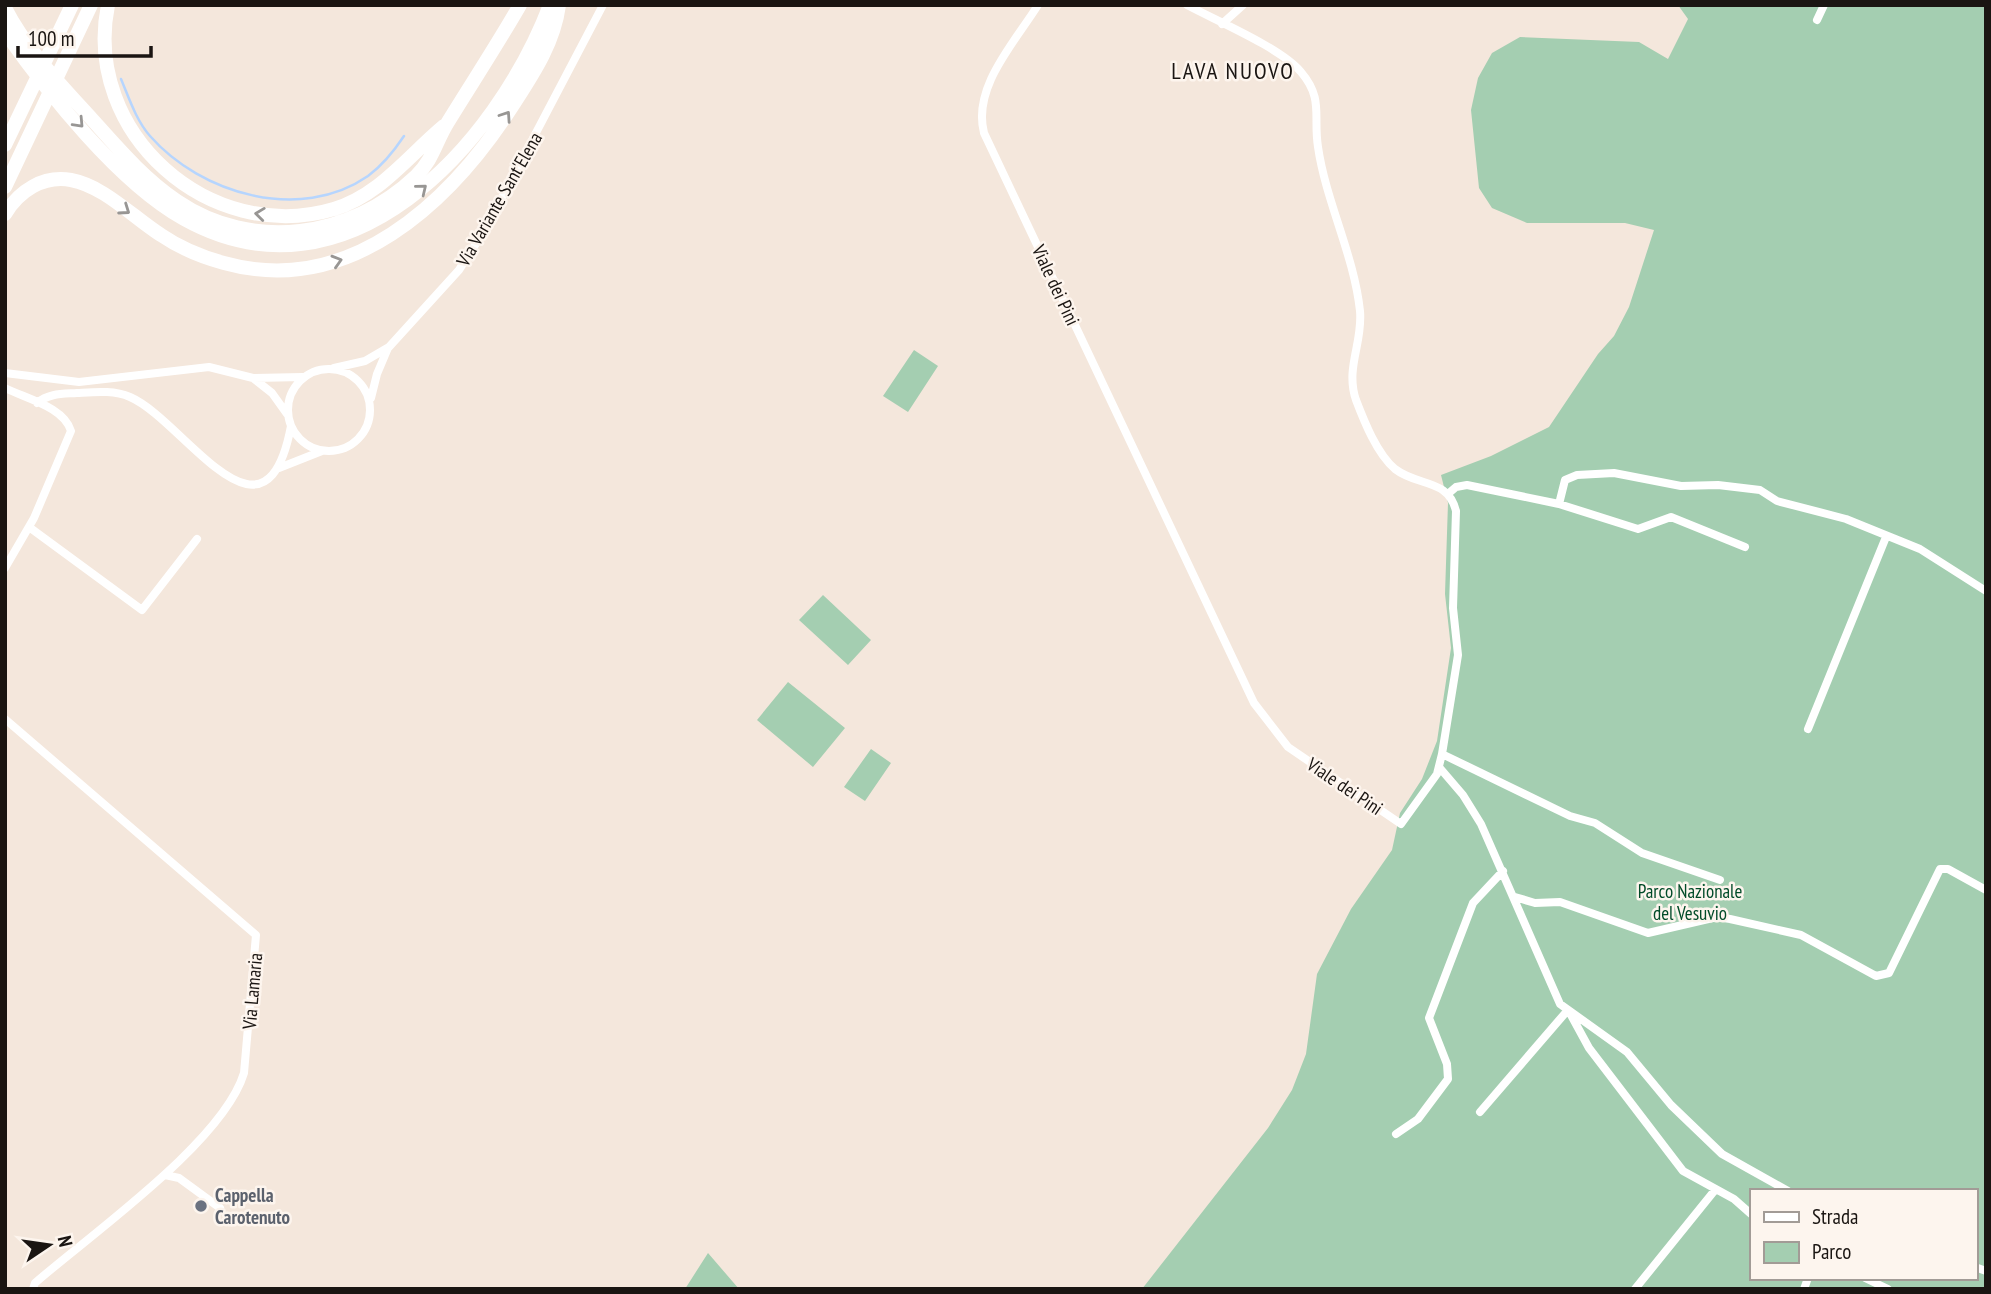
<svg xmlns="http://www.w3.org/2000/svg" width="1991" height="1294" viewBox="0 0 1991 1294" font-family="'PT Sans Narrow',sans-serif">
<rect width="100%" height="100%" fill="#f4e7dc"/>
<!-- green -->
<path fill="#a4ceb1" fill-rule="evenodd" d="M1678,5h308v1284h-844l126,-161 24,-38 14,-36 11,-80 34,-65 41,-59 8,-37 22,-34 15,-38 14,-93 -6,-54 3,-91 -7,-28 50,-19 58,-29 49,-73 16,-18 15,-29 25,-77 -29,-7h-98l-35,-15 -13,-20 -8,-78 7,-32 14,-25 28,-16 119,5 29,17 20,-40zM1751,1191h224v87h-224z
M914,350l24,16 -30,46 -25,-16z
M823,595l48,45 -23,25 -49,-45z
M788,682l57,46 -32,39 -56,-47z
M871,749l20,14 -26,38 -21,-14z
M708,1253l31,36h-54z"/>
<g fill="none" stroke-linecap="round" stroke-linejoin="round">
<!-- stream -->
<path stroke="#b6d5fe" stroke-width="2.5" d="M121,79c8,19 15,41 29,57 51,58 150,87 218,40 15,-11 26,-25 36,-40"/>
<!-- minor -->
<path stroke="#fff" stroke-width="8" d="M1038,5c-23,37 -66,82 -54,128l270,570 34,44 113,77 36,-50 5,-20 16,-99 -5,-47 3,-97c-8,-33 -38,-24 -61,-42 -18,-15 -31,-48 -39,-69 -11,-32 7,-57 4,-89 -6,-56 -34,-109 -42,-164 -5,-31 6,-48 -17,-75 -20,-24 -84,-51 -114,-67
M1817,20l7,-15
M1222,24l21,-19
M334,368l31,-7 24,-14 70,-77 27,-42 117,-223
M288 410a41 41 0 1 1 82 0a41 41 0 1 1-82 0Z
M5,373l74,9 130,-15 44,11 50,-1
M253,378l19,15 15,21
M5,388c22,11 59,19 66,43l-37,87 -29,50
M371,398l6,-24 11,-26
M37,403c12,-10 26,-9 40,-10 18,-1 37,-3 53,4 54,23 135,166 161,29
M279,468l43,-17
M1449,493l7,-6 11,-2 92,19 79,25 33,-12 74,30
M1559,504l6,-24 12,-5 37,-2 67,13 37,-1 42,5 17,11 69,18 74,30 66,42
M29,527l113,83 55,-71
M5,719l251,216 -12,138c-21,69 -153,161 -209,210l-2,6
M1808,729l78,-192
M1442,754l128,62 25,7 47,30 78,27
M1439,767l24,28 18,29 79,180 67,48 44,53 51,49 66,37
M1515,897l20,6 25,-1 88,31 69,-16 13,2 71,16 75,41 13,-3 51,-104h8l38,21
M1571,1015l18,33 94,123 51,28 17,15
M1480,1112l87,-101
M1396,1134l22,-15 30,-40 -1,-15 -18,-46 44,-115 30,-32
M165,1175l14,3 41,30
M1975,1267l11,4
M1865,1278l23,11
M1635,1289l80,-99
M1804,1289l4,-11"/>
<!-- motorway -->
<path stroke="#fff" stroke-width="14" d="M108,5c-26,128 102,241 226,204 46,-14 74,-53 110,-83
M5,8c21,41 54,75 85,109 27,30 53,61 87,84 75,51 174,37 239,-25 17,-16 20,-35 32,-54 24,-39 49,-77 72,-117
M5,32c43,61 114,151 179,187 163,91 312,-73 366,-214
M5,145l67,-140
M5,187l86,-182
M5,214c14,-23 38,-39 66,-34 33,6 63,38 90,55 19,13 41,22 63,28 125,35 226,-60 289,-158 20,-31 41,-62 46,-100"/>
</g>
<!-- one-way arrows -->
<defs><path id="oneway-chevron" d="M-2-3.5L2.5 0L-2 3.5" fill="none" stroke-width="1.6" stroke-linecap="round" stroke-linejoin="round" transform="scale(1.75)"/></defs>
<g stroke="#989694">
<use href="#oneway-chevron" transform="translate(506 116) rotate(-56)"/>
<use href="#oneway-chevron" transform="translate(79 123) rotate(47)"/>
<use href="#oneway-chevron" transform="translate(422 189) rotate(-39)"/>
<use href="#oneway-chevron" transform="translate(125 210) rotate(35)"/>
<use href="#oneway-chevron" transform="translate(260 214) rotate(-173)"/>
<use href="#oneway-chevron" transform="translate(337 261) rotate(-17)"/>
</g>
<!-- markers -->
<circle fill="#6b7280" stroke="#fdf5ee" stroke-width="2.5" cx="201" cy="1206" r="7"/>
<g text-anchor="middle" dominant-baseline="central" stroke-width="5" stroke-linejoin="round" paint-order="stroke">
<!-- street labels -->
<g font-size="19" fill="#1a1512" stroke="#fdf5ee">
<text transform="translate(499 199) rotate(-60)">Via Variante Sant'Elena</text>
<text transform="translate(1056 285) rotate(65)">Viale dei Pini</text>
<text transform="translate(1345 786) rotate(34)">Viale dei Pini</text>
<text transform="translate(252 991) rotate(-85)">Via Lamaria</text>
</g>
<!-- park labels -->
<g font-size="19" fill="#014b28" stroke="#fdf5ee">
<text x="1690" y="891">Parco Nazionale<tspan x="1690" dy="22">del Vesuvio</tspan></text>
</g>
<!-- worship labels -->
<g font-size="19" font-weight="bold" fill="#5b616d" stroke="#fdf5ee" text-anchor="start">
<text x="215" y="1195">Cappella<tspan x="215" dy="22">Carotenuto</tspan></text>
</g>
<!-- quarter labels -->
<g font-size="23" letter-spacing="2" fill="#1a1512" stroke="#fdf5ee">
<text x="1233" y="70">LAVA NUOVO</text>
</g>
</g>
<!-- border -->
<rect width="1991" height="1294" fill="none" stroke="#1a1512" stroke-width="14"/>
<!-- legend -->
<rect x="1750" y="1189" width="228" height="91" fill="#fdf5ee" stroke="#a29b96" stroke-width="2"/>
<rect x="1764" y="1212" width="35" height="10" fill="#ffffff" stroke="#a29b96" stroke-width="2"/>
<text x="1812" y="1224" font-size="21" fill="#1a1512">Strada</text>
<rect x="1764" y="1242" width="35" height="21" fill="#a4ceb1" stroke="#a29b96" stroke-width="2"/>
<text x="1812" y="1259" font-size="21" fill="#1a1512">Parco</text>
<!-- north arrow -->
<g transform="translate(49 1245) rotate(77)" stroke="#fdf5ee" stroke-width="5" paint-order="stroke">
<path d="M0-5L12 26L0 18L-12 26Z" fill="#1a1512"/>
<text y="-10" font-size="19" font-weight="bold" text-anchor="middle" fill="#1a1512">N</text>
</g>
<!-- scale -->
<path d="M18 46v10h133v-10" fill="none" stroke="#1a1512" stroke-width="3.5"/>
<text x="28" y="46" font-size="21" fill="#1a1512" stroke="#fdf5ee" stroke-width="5" paint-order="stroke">100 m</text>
</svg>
